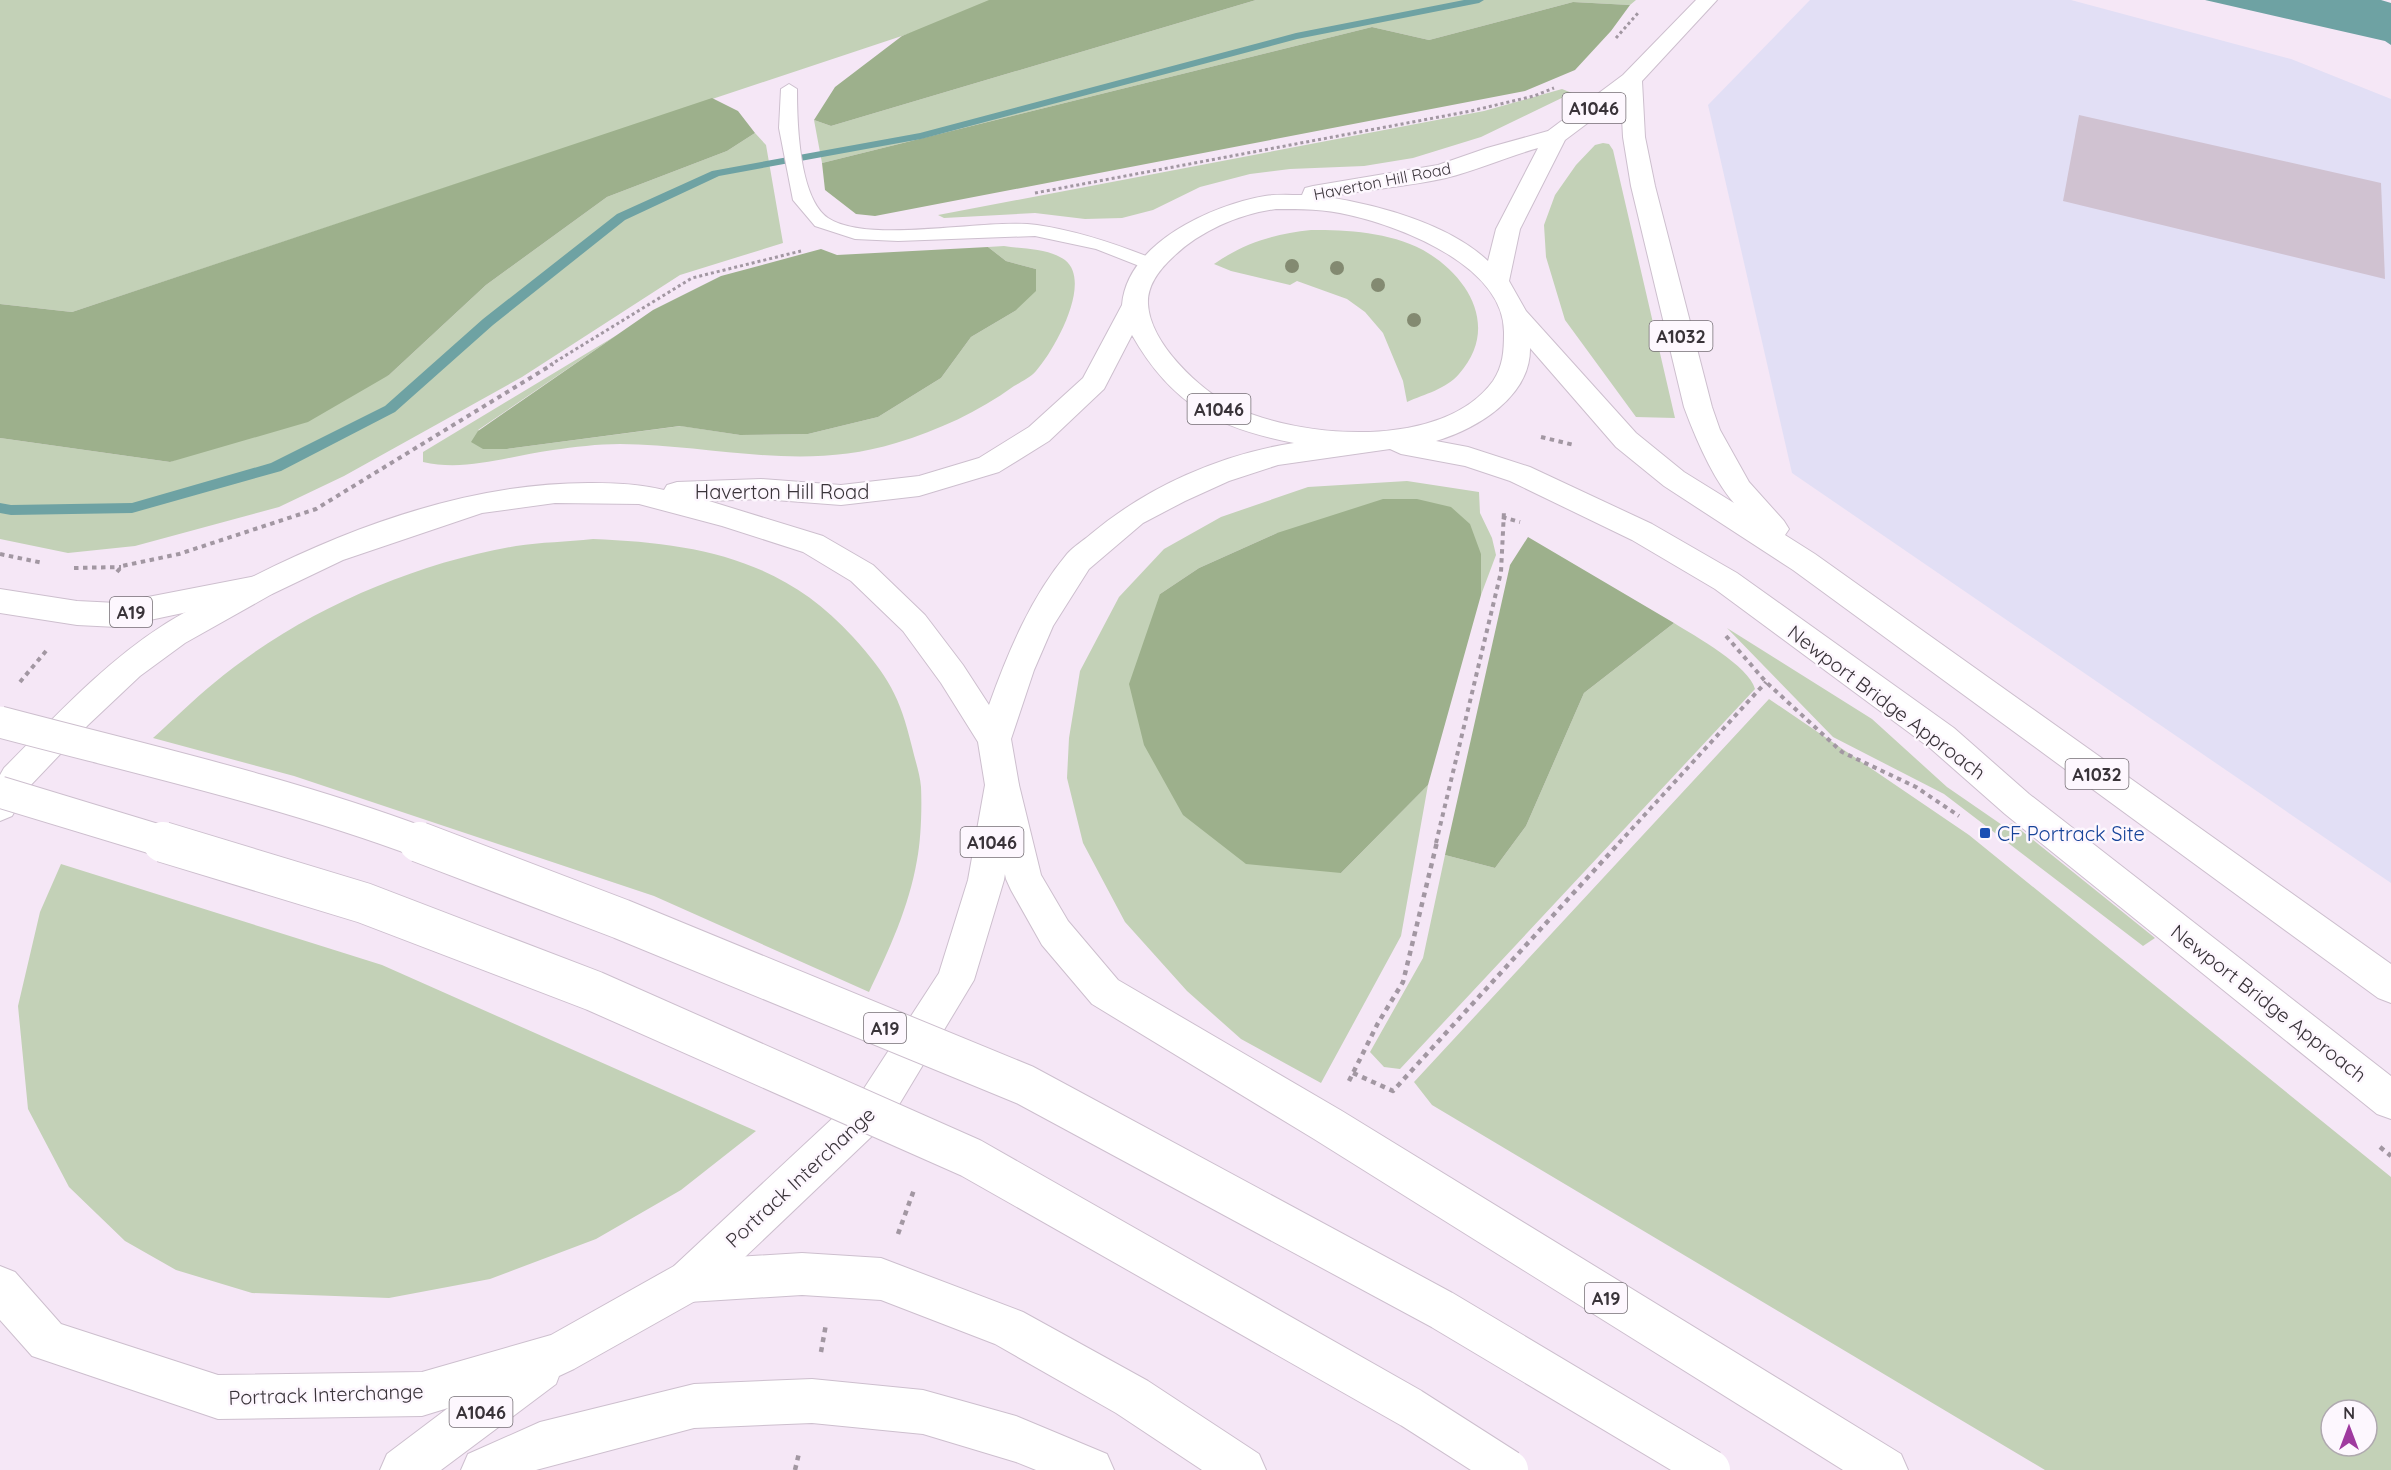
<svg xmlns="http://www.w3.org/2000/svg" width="2391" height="1470" viewBox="0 0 2391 1470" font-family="Quicksand,sans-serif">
<rect width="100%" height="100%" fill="#f5e7f6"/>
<!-- commercial -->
<path fill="#e2dff5" d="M1810,0h261l220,59 100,40v784l-599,-410 -84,-368z"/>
<!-- green -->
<path fill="#c3d1b7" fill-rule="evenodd" d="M0,0h1010l-938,312 -72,-8z
M1256,0h380l-6,5 -57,-3 -144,38 -57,-13 -550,136 -8,-43 17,6z
M1562,89l10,4 -91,44 -68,21 -49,8 -74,3 -40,5 -50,13 -47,23 -31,8 -37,1 -50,-6 -91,5 -6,-3 546,-104z
M755,133l11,12 17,98 -103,32 -158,102 -178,99 -65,31 -144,39 -67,7 -68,-14v-101l170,24 219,-87 97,-90 121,-88 120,-46z
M1603,143l6,1 4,6 62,268 -39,-1 -71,-97 -19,-63 -2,-32 11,-30 21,-30 19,-20z
M1311,230c37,0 78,2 112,20 46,26 77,78 36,124 -13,15 -34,20 -52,28l-4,-21 -20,-48 -18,-21 -18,-13 -50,-18 -7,4 -59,-14 -17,-7c30,-21 60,-30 97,-34z
M1004,246c19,3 44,2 61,14 28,22 -11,91 -29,111 -5,6 -15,11 -22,15 -36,26 -75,44 -118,57 -94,29 -181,2 -276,1 -22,0 -46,3 -67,6 -44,6 -87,22 -130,12v-10l194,-117 -139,95 29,19 174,-23 59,9 68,-1 70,-17 63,-39 30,-41 44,-26 21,-42 -30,-8 -18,-14z
M1407,481l72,11 1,21 12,25 4,17 -15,40v-41l-204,-21 -78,35 -39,26 181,279 87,-88 -27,151 -80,147 -80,-44 -54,-48 -62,-69 -42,-79 -16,-65 2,-40 11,-67 39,-74 45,-48 57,-32 87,-30z
M593,539c101,4 189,19 260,98 35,39 47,59 59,110 3,13 8,27 9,40 1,21 0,53 -4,73 -8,47 -28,90 -48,132l-215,-96 -360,-120 -141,-38c20,-18 40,-38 61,-55 82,-69 196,-119 302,-137 25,-4 51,-4 77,-7z
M1674,623c21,13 75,43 81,66l-355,380 -16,-2 -14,-15 53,-94 22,-103 50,13 31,-42 58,-133z
M1727,628l145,91 75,68 58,40 7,-4 143,115 -12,8 -199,-152 -111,-57z
M1769,699l200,136 422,342v293h-346l-613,-365 -18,-23zM2331,1410h36v36h-36z
M61,864l321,101 374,166 -75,59 -85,49 -106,40 -101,19 -137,-5 -76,-23 -51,-29 -56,-54 -41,-78 -10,-103 22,-94z"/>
<!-- forest -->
<path fill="#9db08c" d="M989,0h267l-425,126 -17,-6 21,-33 67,-51z
M1573,2l57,3 -19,26 -36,39 -50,21 -650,125 -19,-2 -31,-24 -3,-27 550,-136 57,13z
M712,98l26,13 17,22 -28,18 -120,46 -121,88 -97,90 -81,47 -138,40 -170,-24v-134l72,8z
M988,247l18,14 30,8v22l-21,20 -44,26 -30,41 -63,39 -70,17 -68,1 -60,-9 -173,23h-24l-12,-7 7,-11 175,-121 68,-34 100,-27 16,6z
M1383,499h34l34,8 19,17 11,30v41l-53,190 -87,88 -95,-9 -63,-49 -39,-70 -15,-61 31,-90 39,-26 78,-35z
M1528,537l146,86 -90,70 -58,133 -31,42 -50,-13 65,-290z"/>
<!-- water -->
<path fill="#6ea2a3" d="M2205,0h176l10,3v42l-6,-4z"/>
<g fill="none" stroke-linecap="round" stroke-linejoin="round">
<!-- stream -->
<path fill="#6ea2a3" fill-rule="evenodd" d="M1464,0h20l-5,3 -182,36 -376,100 -202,37 -94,44 -132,105 -98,87 -114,59 -149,42 -121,2 -11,-2v-10l11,2 121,-2 139,-40 114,-57 98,-87 134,-105 95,-43 208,-38 376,-100z"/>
</g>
<!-- building -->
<path fill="#d0c2d1" d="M2079,115l302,68 4,96 -322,-78z"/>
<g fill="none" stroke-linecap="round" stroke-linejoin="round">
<defs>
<path id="lane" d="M789,84l8,5c0,33 2,109 31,129 41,27 158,0 209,7 42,6 82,20 122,36l3,4 -3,4 -7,2 -56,-22 -61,-13 -137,5 -43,-2 -40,-13 -22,-26 -14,-72 2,-39z"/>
<path id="primary" d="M1696,0h21l-75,81 3,56 10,49 57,221 8,23 29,52 35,39 5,8 -4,6 30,19 576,410v39l-13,-5 -585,-428 -129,-84 -48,-39 -86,-99c1,49 -54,81 -94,93l32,6 62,20 122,57 85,49 217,155 75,66 362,282v43l-14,-5 -372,-300 -75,-66 -215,-159 -83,-49 -122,-59 -45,-15 -64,-12 -11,-5 -112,16 -49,16 -44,20 -42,22 -54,46 -36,57 -19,44 -23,69 8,46 -15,95 -30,100 -83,138 -187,178 -130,73 -15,7 -3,8 -115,86h-61l7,-16 61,-46 -26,8 -204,3 -186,-63 -32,-36v-54l15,6 46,52 157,51 204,-3 129,-37 123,-69 189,-176 76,-117 29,-93 17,-95 -7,-43 -37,-59 -38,-52 -52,-50 -48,-29 -81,-26 -83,-22 -84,-1 -73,10 -139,47 -71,34 -87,49 -45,33 -52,49 -60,63 -16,28 -12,5v-46l4,-7c50,-50 99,-104 158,-142 18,-12 38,-21 56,-31 112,-61 245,-113 374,-112 25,0 48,1 72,7l3,-5 10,-3 84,-3 80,6 78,-9 60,-18 50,-31 54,-49 39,-73c5,-62 90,-100 143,-109 12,-2 25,-1 37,-1l3,-7 8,-2 125,-21 49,-17 61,-17 75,-56zM1621,98l2,39 8,49 53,221c11,30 29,72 50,96l-50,-31 -48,-39 -110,-122 -17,-30 11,-52 45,-89zM1538,148l-42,81 -8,32c-39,-37 -109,-56 -161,-64 39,-8 79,-10 119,-19 31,-8 61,-21 92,-30zM1276,209c25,0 49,0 73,6 54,12 156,52 155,118 0,18 -1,33 -11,48 -50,69 -191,58 -259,26 -33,-16 -84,-63 -86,-103 -1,-19 12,-35 25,-47 27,-26 66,-43 103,-48zM1132,335c40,70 85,93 162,108 -73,11 -147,44 -203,91 -8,7 -17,12 -24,20 -36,43 -59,98 -78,151l-26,-40 -38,-50 -52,-50 -50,-29 -114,-35 52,-2 80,6 78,-9 80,-24 50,-31 55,-52z"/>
<path id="highway" d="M261,575l11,3 4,8 -4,8 -155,33 -40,-2 -77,-12v-24l77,12 40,2z
M1002,771l12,4 5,10 22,90 27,46 50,59 224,131 559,343 7,16h-65l-529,-331 -222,-135 -50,-59 -31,-55 -5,-11 -21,-94 5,-10z
M802,1253l79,5 142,54 125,69 111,73 7,16h-64l-86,-57 -121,-69 -114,-44 -79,-5 -113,7 -15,-6 -6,-15 6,-15 15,-6z
M812,1379l111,11 93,26 91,38 7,16h-78l-20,-8 -93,-28 -111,-11 -118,5 -158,42h-75l7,-16 72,-32 154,-38z"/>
</defs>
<!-- lane casing -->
<use href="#lane" stroke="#cdbfce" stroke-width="2"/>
<!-- primary casing -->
<use href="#primary" stroke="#cdbfce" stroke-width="2"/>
<!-- highway casing -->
<use href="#highway" stroke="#cdbfce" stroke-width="2"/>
<!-- path-far2 -->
<path stroke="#a297a2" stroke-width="3" stroke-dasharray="3 3" stroke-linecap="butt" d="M1616,38l22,-25
M1035,193l436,-82 63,-15 20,-8
M550,365l142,-87 109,-27"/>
<!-- path-far1 -->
<path stroke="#a297a2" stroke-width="4" stroke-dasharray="4.5 4.5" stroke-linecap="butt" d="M1541,437l33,8
M1502,517l18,5
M0,554l43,9
M74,568l47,-1
M117,572l5,-6 57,-12 137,-45 237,-145
M1726,636l40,46 76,70 74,35 43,29
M20,682l26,-31
M1436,843l65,-271 3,-61
M1619,843l147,-161"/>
<!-- path -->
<path stroke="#a297a2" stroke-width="4.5" stroke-dasharray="5 5" stroke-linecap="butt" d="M1353,1073l40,18 227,-249
M1349,1081l29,-58 25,-41 34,-140
M2380,1147l11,9
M898,1234l17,-47
M821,1352l5,-28
M795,1470l4,-17"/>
<!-- lane -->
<use href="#lane" fill="#fff" fill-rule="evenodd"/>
<!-- primary -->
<use href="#primary" fill="#fff" fill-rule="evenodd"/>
<!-- highway -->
<use href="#highway" fill="#fff" fill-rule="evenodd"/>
<defs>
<path id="highway-bridge-far1" d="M0,722c140,37 287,70 423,121
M0,792l168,51"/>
<path id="highway-bridge" d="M163,842l201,61 230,88 377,167 440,250 97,62
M419,842l202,77 404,166 417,225 268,160"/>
</defs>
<!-- highway-bridge-far1 casing -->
<use href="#highway-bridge-far1" stroke="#cdbfce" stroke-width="33" stroke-linecap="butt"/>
<!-- highway-bridge casing -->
<use href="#highway-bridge" stroke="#cdbfce" stroke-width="42" stroke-linecap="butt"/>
<!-- highway-bridge-far1 -->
<use href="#highway-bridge-far1" stroke="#fff" stroke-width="31"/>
<!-- highway-bridge -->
<use href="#highway-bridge" stroke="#fff" stroke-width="40"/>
</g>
<!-- trees -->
<g fill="#838a71">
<circle cx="1292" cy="266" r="7"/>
<circle cx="1337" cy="268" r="7"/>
<circle cx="1378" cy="285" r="7"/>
<circle cx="1414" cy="320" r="7"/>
</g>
<!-- markers -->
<rect fill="#1a4fb4" stroke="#fdf7fe" stroke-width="2" x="1979" y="827" width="12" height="12" rx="3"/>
<g text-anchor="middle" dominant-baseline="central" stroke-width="5" stroke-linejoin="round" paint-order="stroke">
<!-- far-street labels -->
<g font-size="16" fill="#393339" stroke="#fdf7fe">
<text transform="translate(1382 181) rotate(-11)">Haverton Hill Road</text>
</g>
<!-- shield labels -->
<g fill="#fdf7fe" stroke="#746e74" stroke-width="1.5">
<rect x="1562.5" y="93" width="63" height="30" rx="4.5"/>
<rect x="1649.5" y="321" width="63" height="30" rx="4.5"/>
<rect x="1187.5" y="394" width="63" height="30" rx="4.5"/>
<rect x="110" y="597" width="42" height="30" rx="4.5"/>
<rect x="2065.5" y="759" width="63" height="30" rx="4.5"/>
<rect x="960.5" y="827" width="63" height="30" rx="4.5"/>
<rect x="864" y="1013" width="42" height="30" rx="4.5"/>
<rect x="1585" y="1283" width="42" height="30" rx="4.5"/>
<rect x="449.5" y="1397" width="63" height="30" rx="4.5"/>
</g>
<g font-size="18" font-weight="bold" fill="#393339">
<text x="1594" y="108">A1046</text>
<text x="1681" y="336">A1032</text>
<text x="1219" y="409">A1046</text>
<text x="131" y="612">A19</text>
<text x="2097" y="774">A1032</text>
<text x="992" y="842">A1046</text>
<text x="885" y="1028">A19</text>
<text x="1606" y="1298">A19</text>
<text x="481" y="1412">A1046</text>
</g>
<!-- street labels -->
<g font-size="20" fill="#393339" stroke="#fdf7fe">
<text x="782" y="491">Haverton Hill Road</text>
<text transform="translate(1887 702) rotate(37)">Newport Bridge Approach</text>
<text transform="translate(2269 1003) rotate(38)">Newport Bridge Approach</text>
<text transform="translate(800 1177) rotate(-43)">Portrack Interchange</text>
<text transform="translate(326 1394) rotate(-2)">Portrack Interchange</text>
</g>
<!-- transit labels -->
<g font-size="20" fill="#164399" stroke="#fdf7fe" text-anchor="start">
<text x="1997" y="833">CF Portrack Site</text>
</g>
</g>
<!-- north arrow -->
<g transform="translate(2349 1428)"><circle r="28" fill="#fdf7fe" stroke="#afa9af" stroke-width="1.5"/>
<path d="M0-4.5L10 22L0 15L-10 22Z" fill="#9f3a9f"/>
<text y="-9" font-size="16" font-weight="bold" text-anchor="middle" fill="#393339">N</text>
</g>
</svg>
